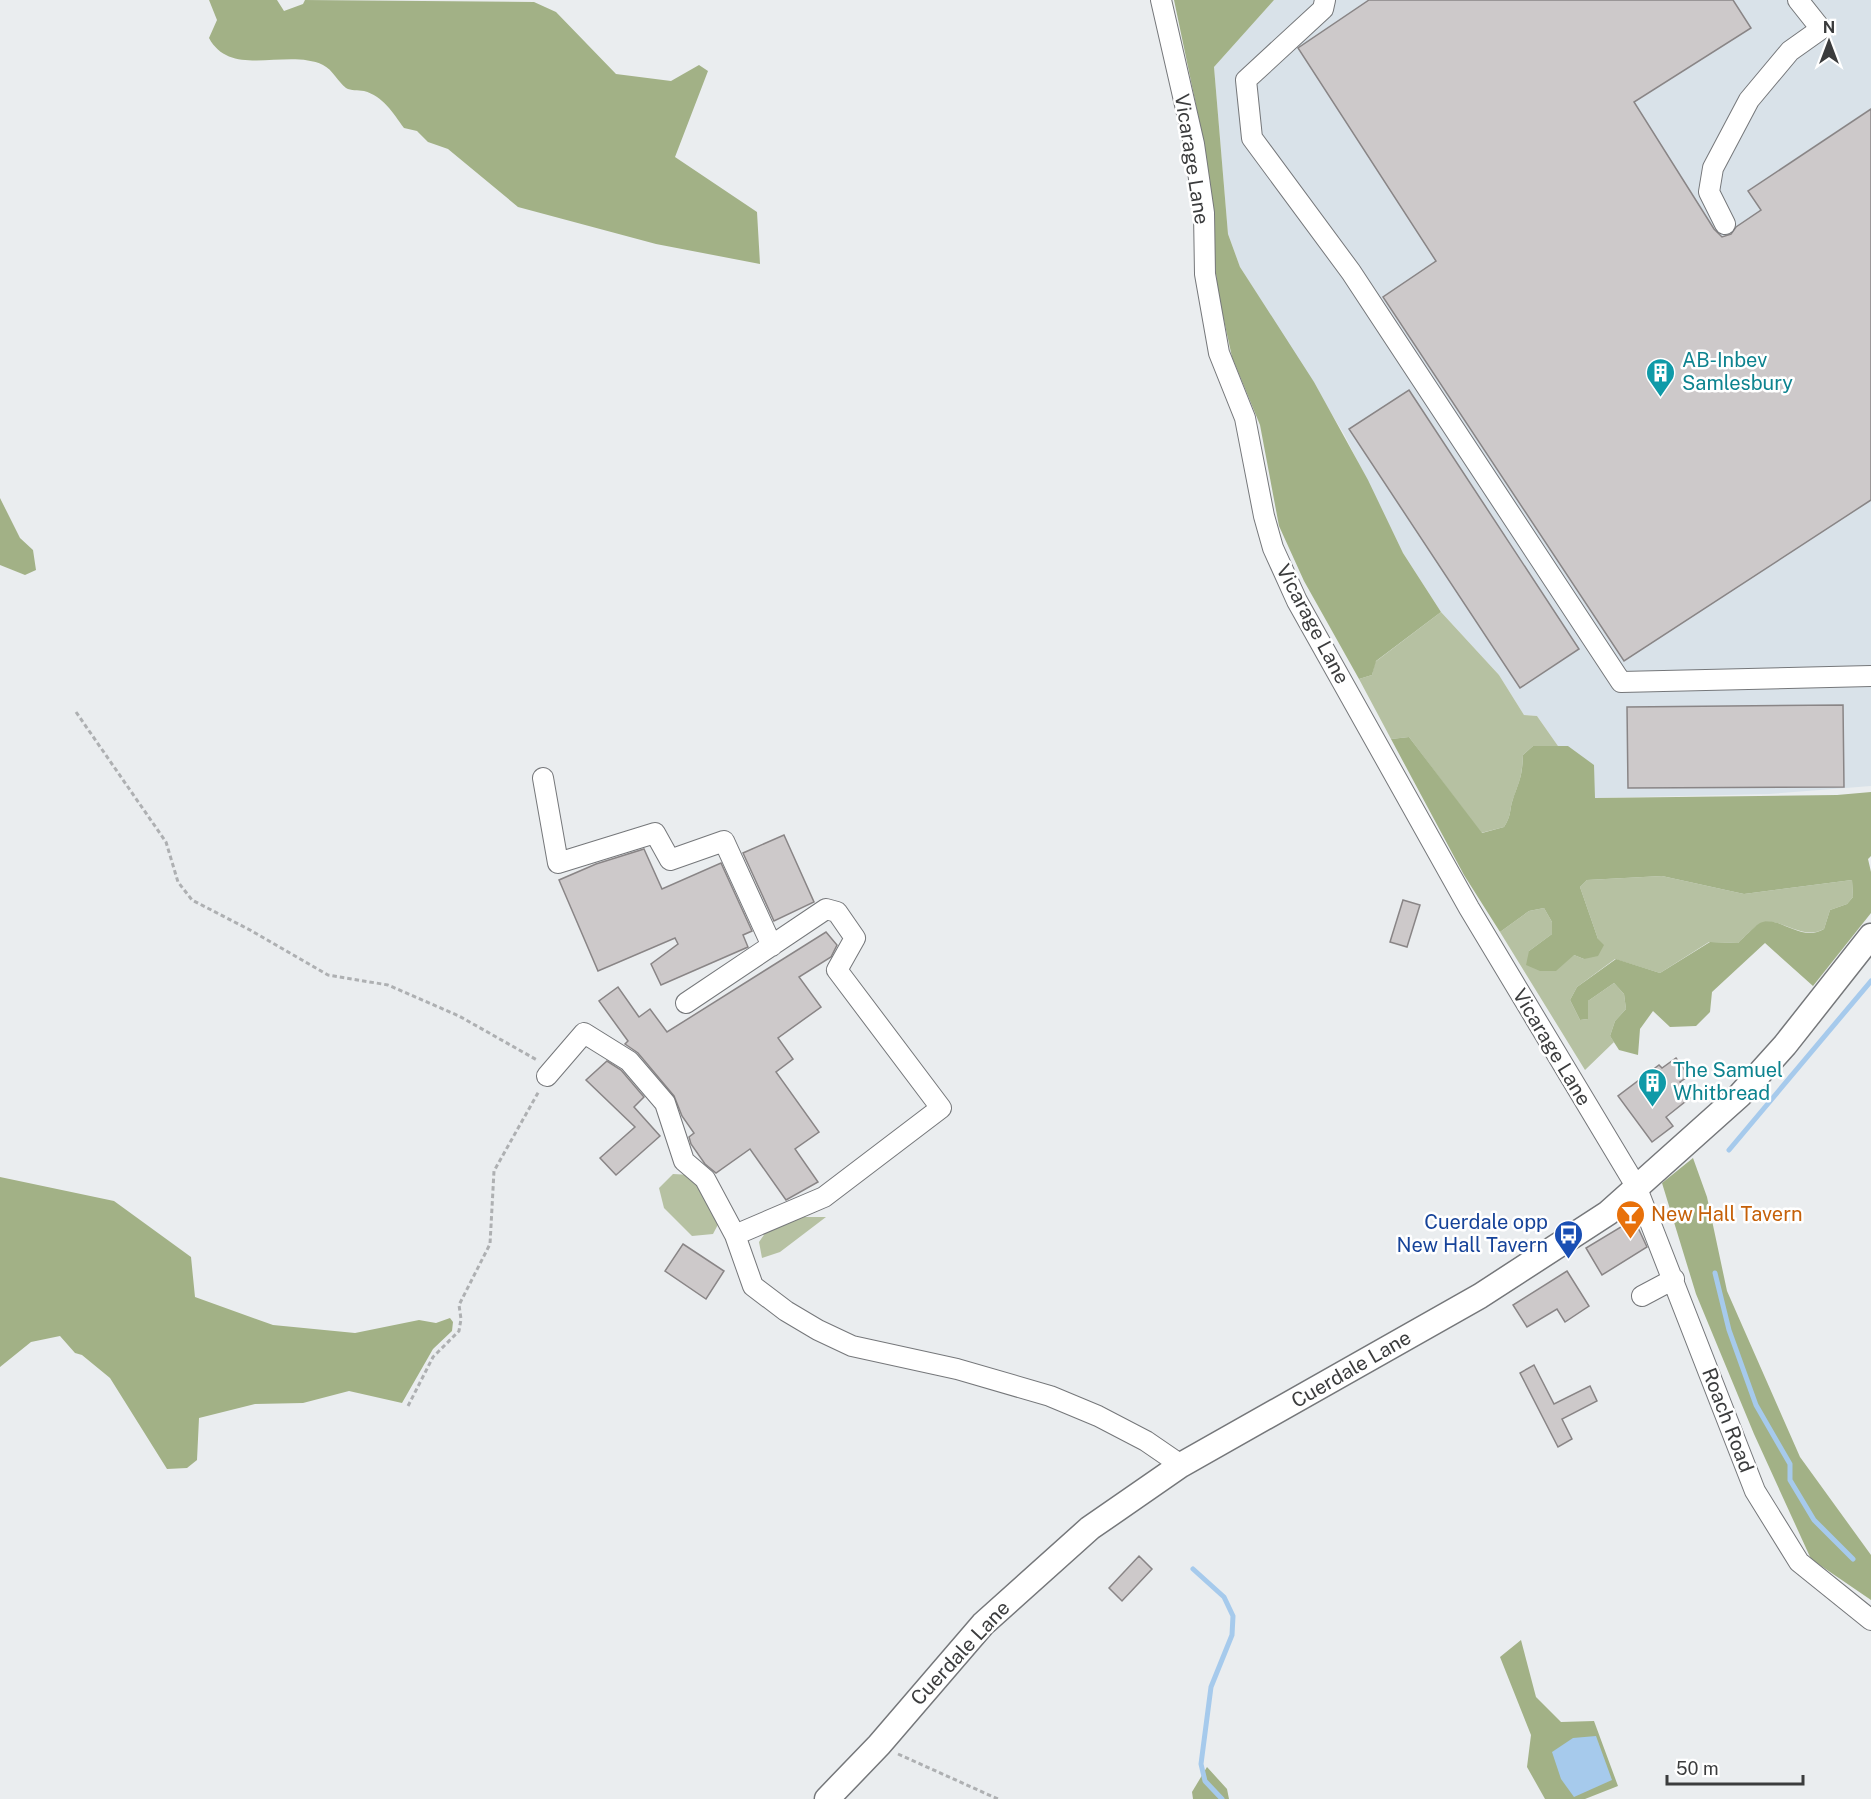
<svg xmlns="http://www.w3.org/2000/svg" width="1871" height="1799" viewBox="0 0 1871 1799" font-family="'Public Sans',sans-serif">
<rect width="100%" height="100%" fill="#eaedef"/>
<!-- built -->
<path fill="#d9e2e9" d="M1274,0h597v786l-102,8 -175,4 -26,-52h-10l-21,-30 -13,-1 -25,-40 -58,-63 -38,-59 -59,-119 -104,-167 -12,-33 -14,-167z"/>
<!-- green -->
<path fill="#b6c1a2" d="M1441,612l58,63 25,40 13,1 21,30h-25l-10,9c-1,21 -3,25 -10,44 -4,11 -1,16 -9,28l-23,6 -72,-96 -18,2 -32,-60 13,-4 3,-13z
M1662,876l82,18 108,-14 1,17 -6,7 -17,6 -6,19c-23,13 -46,-15 -64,-5 -8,4 -15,13 -22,19l-29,-1 -49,31 -45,-14 -38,28 -7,13 10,20 8,-1v-18l26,-18 10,11 2,15 -11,12 -5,15 4,6 -29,28 -85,-138 29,-21 15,-3 8,14v12l-23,17 45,4 10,4 14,-20 -18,-52 7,-7z
M673,1174l19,1 31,40 -10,19 -21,2 -28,-28 -5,-20z
M795,1217h31l-46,35 -18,6 -3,-16 9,-13z"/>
<!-- forest -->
<path fill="#a2b186" d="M209,0h68l7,11 19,-7 2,-4 229,2 22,10 60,62 55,7 28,-16 9,6 -33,86 82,55 3,52 -104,-20 -138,-37 -70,-58 -20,-7 -11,-11 -13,-3c-11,-15 -21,-32 -40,-37 -6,-1 -13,0 -18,-3 -8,-6 -13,-18 -23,-23 -36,-17 -92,14 -114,-27l8,-18z
M1174,0h100l-60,67 14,167 12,33 74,115 54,98 35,73 38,59 -65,49 -4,14 -13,4 -55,-98 -25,-55 -19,-101 -28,-68 -14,-64 -17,-164z
M0,498l20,40 13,12 3,20 -11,5 -25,-10z
M1409,737l73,96 22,-6c8,-12 5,-17 9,-28 7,-20 9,-22 10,-44l10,-9h35l26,19 1,33 242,-3 34,-3v64l-3,3 3,13v41l-58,73 -48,-43 -53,49 -2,20 -14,14 -26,1 -17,-16 -13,18 -2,26 -19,-5 -9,-14 5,-15 11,-12 -2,-15 -10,-11 -26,18v18l-8,1 -10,-20 7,-13 39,-28 44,14 50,-31 28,1c7,-6 14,-15 22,-20 18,-9 41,20 64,6l6,-19 17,-6 6,-7 -1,-17 -108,14 -82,-18 -75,4 -7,7 18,52 6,6 -6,11 -14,3 -10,-4 -18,16h-16l-14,-6 3,-14 23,-17v-12l-8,-14 -15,3 -29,21 -36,-57 -73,-136z
M1693,1158l14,39 20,94 73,166 71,98v45l-60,-41 -57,-125 -58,-140 -34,-111z
M0,1177l114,24 77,56 4,40 78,28 82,8 64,-13 17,3 14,-5 3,4 -1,9 -19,18 -31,54 -53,-12 -46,12 -48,1 -56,14 -2,42 -10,8 -20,1 -57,-91 -28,-23 -7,-2 -15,-17 -29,6 -31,25z
M1521,1640l15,57 25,25 33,-1 24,65 -33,13h-40l-18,-32 4,-32 -31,-78z
M1207,1767l20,22 2,10h-36l-1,-7z"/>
<!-- water -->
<path fill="#a6caec" d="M1596,1736l16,44 -38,17 -13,-18 -9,-27 21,-14z"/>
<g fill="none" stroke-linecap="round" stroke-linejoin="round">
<!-- stream -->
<path stroke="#a6caec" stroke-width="5" d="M1729,1150l142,-169
M1715,1273l14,57 27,75 34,59v16l24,40 39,39
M1193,1569l31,28 9,19 -1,19 -21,52 -10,77 4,17 17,18"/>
</g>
<!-- building -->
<path fill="#cdc9ca" stroke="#898586" stroke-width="1.5" d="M1369,0h364l18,28 -117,74 80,127 8,8 9,-3 5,-7 25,-17 -13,-19 123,-82v391l-247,161 -241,-364 53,-36 -138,-213z
M1409,390l170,259 -59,39 -171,-259z
M1843,705l1,82 -216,1 -1,-81z
M784,835l30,67 -40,19 -31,-68z
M644,849l18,40 59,-26 31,68 -9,4 5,12 -87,38 -10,-21 27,-20 -3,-6 -77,33 -39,-91 37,-16z
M1403,900l17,5 -13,42 -17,-5z
M826,932l11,13 -6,12 -32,20 22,30 -43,31 15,21 -17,13 43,60 -24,17 23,33 -32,18 -36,-51 -34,24 -11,-9 -14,-20 -2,-7 5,-4 -12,-17 -8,-20 -36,-43 -13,-9 3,-3 -29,-40 19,-14 21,30 11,-8 17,23z
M1676,1058l13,18 -9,6 11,15 -25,20 7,9 -21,16 -34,-46 41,-31 3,3z
M607,1061l14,9 23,27 -10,10 26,29 -44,39 -16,-17 35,-31 -49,-47z
M1634,1219l13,28 -45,28 -16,-27z
M683,1244l41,27 -18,28 -41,-28z
M1567,1271l22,35 -24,16 -8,-13 -30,18 -14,-22z
M1534,1365l20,39 36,-18 7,15 -35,18 10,20 -14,8 -38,-74z
M1139,1556l13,13 -30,32 -13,-13z"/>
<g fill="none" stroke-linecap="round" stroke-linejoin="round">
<defs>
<path id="minor" d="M1161,0l33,144 10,69 1,61 14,79 26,65 19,98 9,32 24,53 172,307 167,278 119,305 44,71 72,58
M1325,0l-2,9 -77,71 6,58 99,134 270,410 250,-6
M1725,224l-16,-32 4,-24 36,-68 41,-49 31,-22 -23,-29
M543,778l15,85 97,-30 15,27 54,-19 48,105
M686,1003l140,-94 11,3 18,26 -18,32 104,138 -117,89 -89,38 18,51 33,25 32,19 34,16 105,23 93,27 48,20 48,25 35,24
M547,1076l37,-43 45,28 36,42 19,58 21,18 30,56
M1642,1296l32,-17"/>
<path id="major" d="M827,1799l52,-54 104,-121 107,-96 91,-63 299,-169 128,-83 132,-118 45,-50 86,-109"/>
</defs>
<!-- minor casing -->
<use href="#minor" stroke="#75777a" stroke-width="22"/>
<!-- major casing -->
<use href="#major" stroke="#75777a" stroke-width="27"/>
<!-- path -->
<path stroke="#aeb0b2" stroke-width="3" stroke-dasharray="4.5 3" stroke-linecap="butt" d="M76,712l90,130 12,40 14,18 58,30 78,45 60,10 71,31 78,44
M408,1406l25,-49 26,-26 2,-12 -2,-14 31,-61 4,-73 45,-80
M898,1754l100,45"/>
<!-- minor -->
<use href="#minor" stroke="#fff" stroke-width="20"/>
<!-- major -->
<use href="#major" stroke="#fff" stroke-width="24"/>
</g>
<!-- icons -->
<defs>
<symbol id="building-pin" viewBox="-11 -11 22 30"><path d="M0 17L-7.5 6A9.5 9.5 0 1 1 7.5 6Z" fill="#0f9aa8" stroke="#fff"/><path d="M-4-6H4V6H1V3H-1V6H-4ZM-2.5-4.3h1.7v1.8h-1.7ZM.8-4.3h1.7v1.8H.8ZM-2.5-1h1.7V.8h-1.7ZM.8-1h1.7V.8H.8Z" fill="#fff"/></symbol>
<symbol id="bar-pin" viewBox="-11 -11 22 30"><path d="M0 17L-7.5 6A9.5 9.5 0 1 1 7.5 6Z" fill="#e8710a" stroke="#fff"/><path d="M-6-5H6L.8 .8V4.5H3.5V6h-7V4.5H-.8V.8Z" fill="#fff"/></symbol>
<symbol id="bus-pin" viewBox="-11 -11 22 30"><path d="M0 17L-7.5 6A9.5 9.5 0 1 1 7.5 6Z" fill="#1a4fb4" stroke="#fff"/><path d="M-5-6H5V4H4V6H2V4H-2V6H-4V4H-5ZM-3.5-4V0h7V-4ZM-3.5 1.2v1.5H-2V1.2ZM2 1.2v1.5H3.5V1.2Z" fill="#fff"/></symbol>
</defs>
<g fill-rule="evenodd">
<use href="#building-pin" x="1644" y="356" width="33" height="45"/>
<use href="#building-pin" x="1636" y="1066" width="33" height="45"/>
<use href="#bar-pin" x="1614" y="1198" width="33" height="45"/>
<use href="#bus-pin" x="1552" y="1218" width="33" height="45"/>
</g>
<g text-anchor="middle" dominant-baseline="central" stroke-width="5" stroke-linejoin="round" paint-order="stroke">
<!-- street labels -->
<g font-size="20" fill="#3b3c3d" stroke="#fff">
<text transform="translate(1192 159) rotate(81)">Vicarage Lane</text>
<text transform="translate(1313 624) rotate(62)">Vicarage Lane</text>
<text transform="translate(1552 1047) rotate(59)">Vicarage Lane</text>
<text transform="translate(1351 1369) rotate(-30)">Cuerdale Lane</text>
<text transform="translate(1728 1420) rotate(69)">Roach Road</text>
<text transform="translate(960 1653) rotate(-47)">Cuerdale Lane</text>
</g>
<!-- culture labels -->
<g font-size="20" fill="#0d838f" stroke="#fff" text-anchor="start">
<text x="1682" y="360">AB-Inbev<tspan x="1682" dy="23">Samlesbury</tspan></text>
<text x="1673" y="1070">The Samuel<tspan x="1673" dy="23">Whitbread</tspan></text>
</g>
<!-- food labels -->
<g font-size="20" fill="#c56008" stroke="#fff" text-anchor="start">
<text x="1651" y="1214">New Hall Tavern</text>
</g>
<!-- transit labels -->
<g font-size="20" fill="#164399" stroke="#fff" text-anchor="end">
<text x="1548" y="1222">Cuerdale opp<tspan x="1548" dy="23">New Hall Tavern</tspan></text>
</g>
</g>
<!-- north arrow -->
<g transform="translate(1829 42)" stroke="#ffffff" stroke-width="4.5" paint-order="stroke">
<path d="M0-4.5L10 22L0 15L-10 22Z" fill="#3b3c3d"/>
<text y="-9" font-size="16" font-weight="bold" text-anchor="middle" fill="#3b3c3d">N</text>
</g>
<!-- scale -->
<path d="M1667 1775v9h136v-9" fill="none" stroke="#3b3c3d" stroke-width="3"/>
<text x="1676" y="1775" font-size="18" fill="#3b3c3d" stroke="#ffffff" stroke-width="4.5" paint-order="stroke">50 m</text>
</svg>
